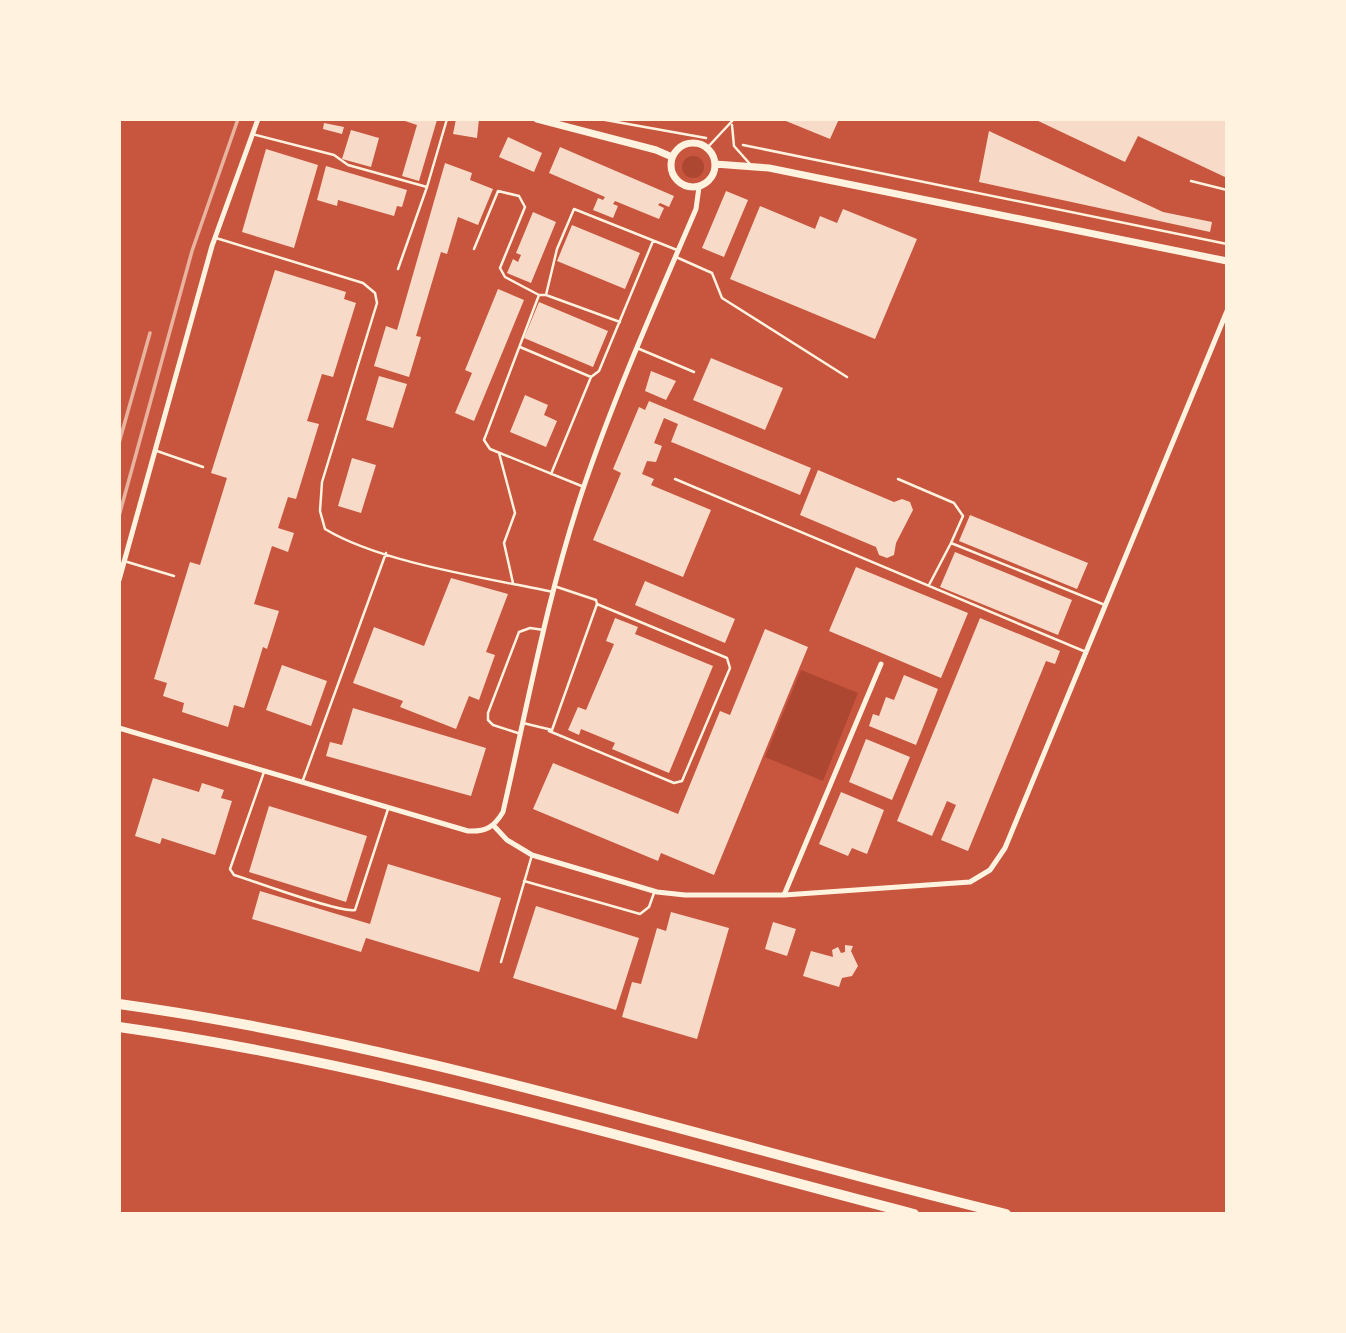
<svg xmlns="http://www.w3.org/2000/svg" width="1346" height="1333" viewBox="0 0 1346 1333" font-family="'Public Sans',sans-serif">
<rect width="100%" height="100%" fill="#c8553d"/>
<!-- green -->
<path fill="#ae4732" d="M682 167a11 11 0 1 1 22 0a11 11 0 1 1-22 0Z
M801,670l57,23 -35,88 -58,-24z"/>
<!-- building -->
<path fill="#f7dbc8" d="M399,119l38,1 -18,61 -17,-5 15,-51z
M456,119h23l-2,19 -24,-4z
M781,119h58l-9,20z
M1034,119h193v59l-89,-42 -13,26z
M324,123l20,4 -2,7 -19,-5z
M351,130l28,8 -8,29 -29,-8z
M989,131l174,81 49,10 -2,10 -231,-50z
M508,137l34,16 -8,19 -35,-15z
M560,147l114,49 -5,11 -9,-4 -2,2 6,3 -5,11 -44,-18 -2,3 5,2 -5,12 -20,-8 5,-12 5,2 2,-3 -56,-24z
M266,149l52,16 -24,83 -52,-16z
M445,163l27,10 -2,7 23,9 -15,36 -20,-8 -11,37 -6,-2 -25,84 5,1 -12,40 -35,-11 12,-40 11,4z
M326,166l81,24 -5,17 -5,-1 -3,10 -56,-16 -1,6 -20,-6z
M726,191l22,9 -24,57 -22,-9z
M760,206l55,23 5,-13 17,7 6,-14 74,30 -42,100 -145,-60z
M533,212l23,10 -25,61 -24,-10 6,-14 5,3 3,-7 -5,-2z
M572,225l68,28 -15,36 -68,-28z
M275,270l71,22 -2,7 12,4 -23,74 -11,-3 -15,47 12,3 -23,75 -8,-2 -10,31 16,5 -6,19 -16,-6 -18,58 25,7 -12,38 -4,-2 -19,61 -10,-3 -6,22 -46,-15 2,-9 -21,-7 4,-13 -13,-4 36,-117 10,3 27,-87 -16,-5z
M498,289l26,11 -50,121 -19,-8 17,-40 -7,-3z
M539,302l69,29 -15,36 -69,-29z
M711,358l72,30 -18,42 -72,-30z
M651,371l25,10 -10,19 -21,-9z
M379,376l28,8 -14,44 -27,-8z
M525,395l23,10 -4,10 13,6 -11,26 -36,-15z
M649,401l162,67 -11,27 -126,-52 -3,-1 7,-18 -14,-6 -10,25 8,3 -6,16 -9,-1 -5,13 12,5 -3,6 60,25 -28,67 -90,-37 28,-67 -8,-4 26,-62 6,3z
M352,458l24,7 -15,48 -23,-7z
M818,470l76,32 8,-3 8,3 3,8 -17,33 -2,12 -7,3 -8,-3 -3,-8 -76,-32z
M970,515l118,48 -11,26 -118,-48z
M955,552l117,48 -14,35 -118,-48z
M856,567l112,46 -27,65 -112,-47z
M451,578l57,16 -22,58 9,3 -16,45 -10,-4 -13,33 -56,-22 3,-6 -50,-18 21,-56 50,19z
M645,581l90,38 -10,24 -90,-38z
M615,618l23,9 -3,7 78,32 -44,107 -57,-24 3,-6 -34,-14 -2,6 -11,-5 10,-23 8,3 28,-66 -8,-3z
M980,618l80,33 -5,13 -9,-3 -78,190 -27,-11 15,-35 -9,-4 -15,35 -35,-15z
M765,629l43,18 -94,228 -53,-22 -3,8 -125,-52 20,-46 125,51 42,-103 10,4z
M282,665l45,16 -16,45 -45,-16z
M904,675l34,14 -22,56 -47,-19 4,-12 6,2 7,-19 8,3z
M353,708l133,40 -15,48 -145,-40 4,-14 12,3z
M866,739l44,18 -18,43 -43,-18z
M153,778l46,14 3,-9 22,7 -3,8 11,3 -17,54 -53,-17 -2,6 -25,-8z
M841,792l43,18 -17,44 -15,-6 -4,8 -29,-12z
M269,806l98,30 -21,66 -97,-30z
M388,864l113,34 -22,74 -113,-34 -5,14 -109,-33 8,-28 110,33z
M536,906l103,32 -23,72 -103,-32z
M671,912l58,16 -32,111 -75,-22 10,-35 9,2 16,-56 9,3z
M773,922l23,7 -9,27 -22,-7z
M845,945l8,1 -2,5 7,15 -6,10 -10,2 -3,9 -36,-11 8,-25 22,6 -1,-7 6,-3 3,6 4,-1z"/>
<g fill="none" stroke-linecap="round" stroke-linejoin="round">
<!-- path -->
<path stroke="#fff3e0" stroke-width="2.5" d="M600,119l106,19
M743,145l484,99"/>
<!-- service -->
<path stroke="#fff3e0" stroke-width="2.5" d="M732,125l2,21 16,18
M252,134l82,21 14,10 79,22
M707,148l27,-29
M1191,181l36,9
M216,238l147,45 12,10 2,10 -55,179 -2,29 5,18c56,34 162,49 228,63
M474,249l24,-58 21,5 6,11 -25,61 5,9 34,18
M676,257l36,16 10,25 125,79
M398,269l29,-82 20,-68
M546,295l11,-46 17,-40 103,41
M520,347l71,30 -40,97
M637,348l57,24
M591,377l8,-6 54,-130
M157,451l46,16
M499,453l16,60 -11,30 9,40
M675,479l411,173
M898,479l56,24 9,13 -12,27
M584,487l-94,-38 -6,-9 55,-145h7l74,27
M124,561l50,15
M929,585l22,-42 154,62
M523,723l29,7 45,-126 -1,-4 -42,-14
M549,731l125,52 8,-2 48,-113 -3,-10 -130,-54
M521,734l-28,-9 -5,-5v-7l31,-81 11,-4 14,2
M264,772l-34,97 4,6c20,6 108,39 121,35l33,-101
M303,780l83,-227
M524,881l116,33 9,-7 5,-14
M501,962l31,-107"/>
<!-- minor -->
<path stroke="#fff3e0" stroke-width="5" d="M119,580l93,-334 46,-127
M119,728l349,103c18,1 26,-4 35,-19 25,-109 45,-220 81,-326 32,-94 73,-186 112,-277l3,-22
M494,826l13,14 25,15 125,37 28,3h99l186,-13 20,-12 15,-22 222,-537
M784,895l97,-231"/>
<!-- tertiary -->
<path stroke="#fff3e0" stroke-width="7" d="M537,119l119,31 16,7
M671 165a22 22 0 1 1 44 0a22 22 0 1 1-44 0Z
M715,164l54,4 458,93"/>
<!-- trunk -->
<path stroke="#fff3e0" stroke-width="10" d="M119,1027c270,38 531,119 795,187"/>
<!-- motorway -->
<path stroke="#fff3e0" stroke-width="10" d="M119,1004c302,42 592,138 887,210"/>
<!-- rail -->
<path stroke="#e9b49f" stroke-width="3.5" d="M119,443l31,-110
M119,516l73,-265 46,-132"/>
</g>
<!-- border -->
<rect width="1346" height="1333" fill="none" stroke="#fff3e0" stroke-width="242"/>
</svg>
